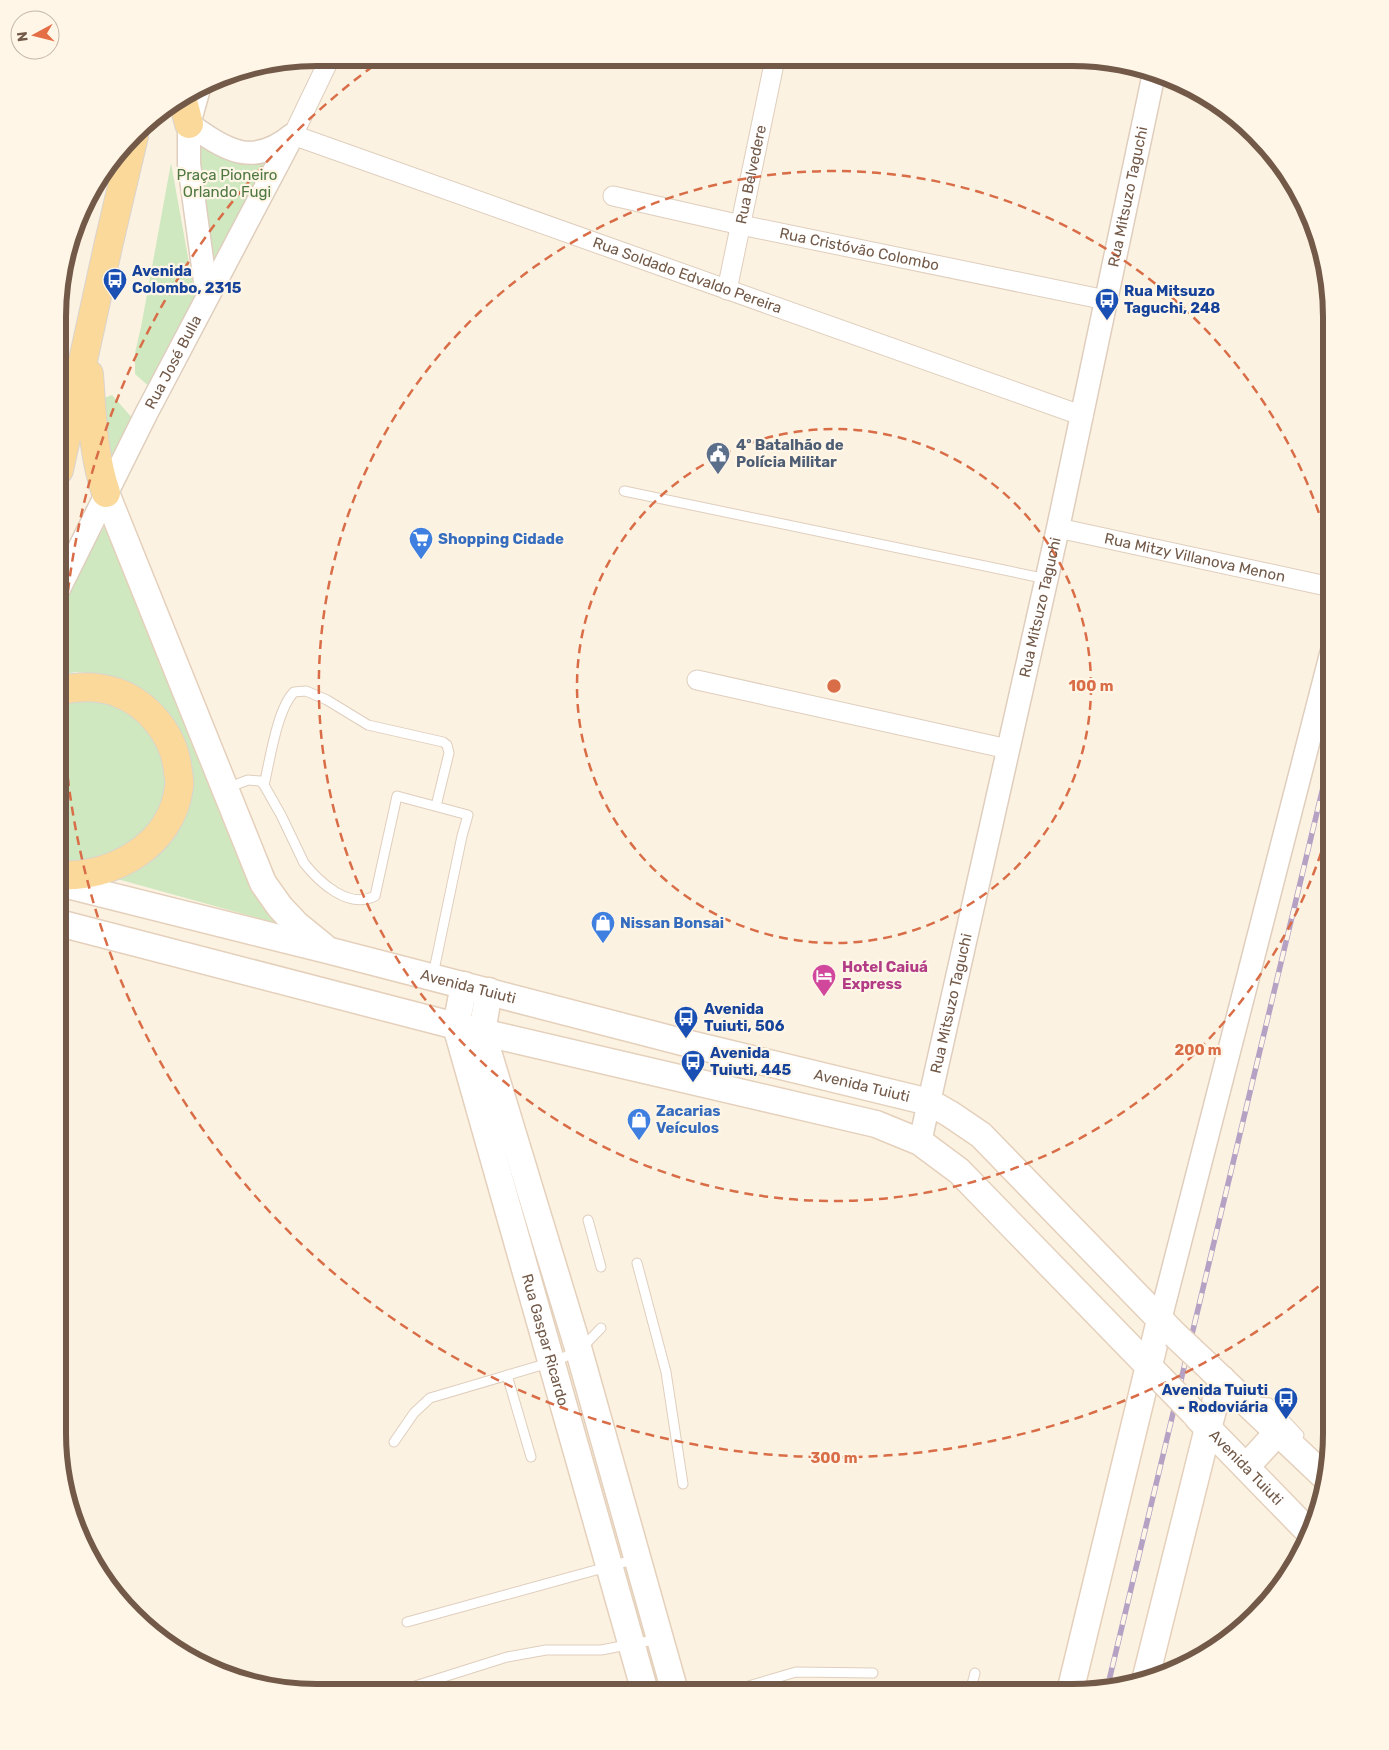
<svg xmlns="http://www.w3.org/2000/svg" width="1389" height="1750" viewBox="0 0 1389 1750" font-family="Rubik,sans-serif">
<rect width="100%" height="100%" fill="#fcf2e1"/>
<!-- green -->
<path fill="#cfe8c0" d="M189,124l24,17 65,5 -71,150z
M171,163l24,133 -2,14 -40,80 -18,-16v-21l6,-26z
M112,395l22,25 -17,41 -10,-3 -3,-60z
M110,517l169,407 -169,-47 74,-77 -38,-107 -21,-13 -22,-6 -27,-2 -17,3v-71z
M78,699l24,1 24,8 34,36 8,32 -3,29 -38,47 -68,14v-162z"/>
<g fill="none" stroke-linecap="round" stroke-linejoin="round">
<defs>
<path id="service" d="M624,491l423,88
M264,785c6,-25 13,-76 30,-93l12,-1 21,9 41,25 75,17 4,3 2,8 -13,53
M227,788l21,-8 12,1 4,4 17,30 23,48c15,19 45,47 71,33l22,-100 71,19 -6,21 -29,139
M588,1220l13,47
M637,1263l29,109 17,112
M507,1375l24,82
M1256,1402l13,1 30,32
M394,1442l20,-29 16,-15 122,-36 27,-11 22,-23
M407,1622l229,-63
M396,1692l111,-35 39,-7h55l58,-11
M728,1692l68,-20 77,1
M970,1692l5,-19"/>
<g id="minor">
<path id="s1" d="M330,58l-37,77 790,281"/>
<path id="s2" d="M613,196l128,29 365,75"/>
<path id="s3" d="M727,290l48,-231"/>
<path id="s4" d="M1058,528l273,59"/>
<path d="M697,680l311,69"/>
</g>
<g id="tertiary">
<path d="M198,92l-9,32v40l18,132"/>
<path d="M189,124c37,26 63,44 103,11"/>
<path id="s5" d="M59,589l87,-175 147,-279"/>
<path id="s6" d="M920,1142l138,-614 96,-455"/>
<path d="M1160,1320l171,-666"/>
</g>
<g id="secondary">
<path d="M106,493l157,390 17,24 16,17 27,22"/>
<path id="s7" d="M59,883l268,67 355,92 247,60 21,12 31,21 194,200"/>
<path d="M59,923l397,103 420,98 44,18 39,29 202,208"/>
<path id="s8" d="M464,985l-8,41 189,666"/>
<path d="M489,991l-7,41 97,319 96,341"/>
<path d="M1211,1369l115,109"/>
<path id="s9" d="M1198,1418l111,114"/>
<path d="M1246,1467l32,-35"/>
<path d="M1145,1681l63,-253 14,-49"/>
<path d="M1070,1692l90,-372"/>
</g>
<path id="primary" d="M183,101l6,23
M89,374c3,41 4,80 17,119
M59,470l50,-228 25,-106
M59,875c54,3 113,-30 120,-88 1,-5 0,-10 -1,-15 -3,-36 -29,-68 -62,-80 -18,-6 -39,-6 -57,-1"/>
</defs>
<!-- service casing -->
<use href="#service" stroke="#dfcebd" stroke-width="11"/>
<!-- minor casing -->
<use href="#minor" stroke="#dfcebd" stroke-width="21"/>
<!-- tertiary casing -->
<use href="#tertiary" stroke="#dfcebd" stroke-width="25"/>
<!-- secondary casing -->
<use href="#secondary" stroke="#e4d0bb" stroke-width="29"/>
<!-- primary casing -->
<use href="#primary" stroke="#dad4cf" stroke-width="30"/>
<!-- service -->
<use href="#service" stroke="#fff" stroke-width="9"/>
<!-- minor -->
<use href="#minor" stroke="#fff" stroke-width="19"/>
<!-- tertiary -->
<use href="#tertiary" stroke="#fff" stroke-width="22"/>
<!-- secondary -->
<use href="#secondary" stroke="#fff" stroke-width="26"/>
<!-- primary -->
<use href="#primary" stroke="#fad99a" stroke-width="28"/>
<defs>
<path id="rail" d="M1107,1689l224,-935"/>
</defs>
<!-- rail casing -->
<use href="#rail" stroke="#b5a1c4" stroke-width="5.5"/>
<!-- rail -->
<use href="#rail" stroke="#fff6e7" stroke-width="4" stroke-dasharray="11" stroke-linecap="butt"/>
<defs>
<path id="secondary-bridge" d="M1175,1335l33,31
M1161,1379l33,34"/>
</defs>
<!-- secondary-bridge casing -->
<use href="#secondary-bridge" stroke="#e4d0bb" stroke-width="29" stroke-linecap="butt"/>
<!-- secondary-bridge -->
<use href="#secondary-bridge" stroke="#fff" stroke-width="26"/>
</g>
<!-- distance rings -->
<g fill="none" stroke="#d96d47" stroke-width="2.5" stroke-dasharray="9 6">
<circle cx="834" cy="686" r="257"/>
<path d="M1330 824A515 515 0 1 1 1330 548"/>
<path d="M1330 1277A772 772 0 1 1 380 61"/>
</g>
<!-- icons -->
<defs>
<symbol id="bus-pin" viewBox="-11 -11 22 30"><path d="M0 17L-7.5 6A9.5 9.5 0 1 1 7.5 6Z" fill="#1a4fb4" stroke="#fff6e7"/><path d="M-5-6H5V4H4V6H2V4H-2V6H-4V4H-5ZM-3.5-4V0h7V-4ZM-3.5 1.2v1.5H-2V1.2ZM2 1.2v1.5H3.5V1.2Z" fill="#fff"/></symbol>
<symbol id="civic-pin" viewBox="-11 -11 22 30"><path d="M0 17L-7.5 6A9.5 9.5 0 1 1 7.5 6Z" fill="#5c6f8a" stroke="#fff6e7"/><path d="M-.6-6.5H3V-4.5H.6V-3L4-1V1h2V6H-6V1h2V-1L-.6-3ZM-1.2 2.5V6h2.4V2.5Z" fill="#fff"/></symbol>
<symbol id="supermarket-pin" viewBox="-11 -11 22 30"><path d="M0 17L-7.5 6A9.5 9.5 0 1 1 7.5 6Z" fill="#3f7fe0" stroke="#fff6e7"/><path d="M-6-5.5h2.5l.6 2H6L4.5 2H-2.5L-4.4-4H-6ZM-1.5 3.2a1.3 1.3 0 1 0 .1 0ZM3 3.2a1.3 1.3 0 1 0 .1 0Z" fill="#fff"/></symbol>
<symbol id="shop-pin" viewBox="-11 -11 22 30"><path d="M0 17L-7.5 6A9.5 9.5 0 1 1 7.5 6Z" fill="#3f7fe0" stroke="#fff6e7"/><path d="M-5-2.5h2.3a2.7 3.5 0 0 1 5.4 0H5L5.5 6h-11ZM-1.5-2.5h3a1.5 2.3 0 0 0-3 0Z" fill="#fff"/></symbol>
<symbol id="hotel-pin" viewBox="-11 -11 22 30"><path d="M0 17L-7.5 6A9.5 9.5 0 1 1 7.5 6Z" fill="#d1479c" stroke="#fff6e7"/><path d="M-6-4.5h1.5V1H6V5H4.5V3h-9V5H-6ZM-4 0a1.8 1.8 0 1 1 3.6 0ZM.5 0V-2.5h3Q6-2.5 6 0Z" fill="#fff"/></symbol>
</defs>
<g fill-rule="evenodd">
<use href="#bus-pin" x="101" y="266" width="28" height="38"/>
<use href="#bus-pin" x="1093" y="286" width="28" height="38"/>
<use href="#civic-pin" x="704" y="440" width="28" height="38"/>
<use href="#supermarket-pin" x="407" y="525" width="28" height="38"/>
<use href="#shop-pin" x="589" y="909" width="28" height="38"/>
<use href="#hotel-pin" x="810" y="962" width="28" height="38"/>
<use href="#bus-pin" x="672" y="1004" width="28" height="38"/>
<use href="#bus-pin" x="679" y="1048" width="28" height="38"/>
<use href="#shop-pin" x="625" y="1106" width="28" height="38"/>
<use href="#bus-pin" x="1272" y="1385" width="28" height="38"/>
</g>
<g text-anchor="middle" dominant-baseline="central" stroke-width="4.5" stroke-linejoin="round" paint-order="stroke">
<!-- park labels -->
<g font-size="15" fill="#4f7841" stroke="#fff6e7">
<text x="227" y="175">Praça Pioneiro<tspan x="227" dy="17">Orlando Fugi</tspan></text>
</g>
<!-- street labels -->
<g font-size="15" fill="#725948" stroke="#fff6e7">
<text stroke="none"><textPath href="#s3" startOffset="118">Rua Belvedere</textPath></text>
<text stroke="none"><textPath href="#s6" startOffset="968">Rua Mitsuzo Taguchi</textPath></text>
<text stroke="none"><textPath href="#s2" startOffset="252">Rua Cristóvão Colombo</textPath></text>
<text stroke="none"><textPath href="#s1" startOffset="504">Rua Soldado Edvaldo Pereira</textPath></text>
<text stroke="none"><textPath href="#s5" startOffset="254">Rua José Bulla</textPath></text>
<text stroke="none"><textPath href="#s4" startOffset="140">Rua Mitzy Villanova Menon</textPath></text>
<text stroke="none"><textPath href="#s6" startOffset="548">Rua Mitsuzo Taguchi</textPath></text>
<text stroke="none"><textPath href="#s7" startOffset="422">Avenida Tuiuti</textPath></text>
<text stroke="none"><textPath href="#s6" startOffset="142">Rua Mitsuzo Taguchi</textPath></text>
<text stroke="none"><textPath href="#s7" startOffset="828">Avenida Tuiuti</textPath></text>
<text stroke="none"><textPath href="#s8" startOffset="368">Rua Gaspar Ricardo</textPath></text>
<text stroke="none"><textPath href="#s9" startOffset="69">Avenida Tuiuti</textPath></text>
</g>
<!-- transit labels -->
<g font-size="15" font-weight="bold" fill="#164399" stroke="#fff6e7" text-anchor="start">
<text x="132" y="271">Avenida<tspan x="132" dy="17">Colombo, 2315</tspan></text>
<text x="1124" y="291">Rua Mitsuzo<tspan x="1124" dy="17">Taguchi, 248</tspan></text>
<text x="704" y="1009">Avenida<tspan x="704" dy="17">Tuiuti, 506</tspan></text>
<text x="710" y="1053">Avenida<tspan x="710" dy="17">Tuiuti, 445</tspan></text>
<text x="1268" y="1390" text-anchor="end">Avenida Tuiuti<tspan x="1268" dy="17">- Rodoviária</tspan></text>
</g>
<!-- service labels -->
<g font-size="15" font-weight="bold" fill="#4e5e75" stroke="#fff6e7" text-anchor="start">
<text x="736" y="445">4º Batalhão de<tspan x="736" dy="17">Polícia Militar</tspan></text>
</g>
<!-- shop labels -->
<g font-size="15" font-weight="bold" fill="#366cbe" stroke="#fff6e7" text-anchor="start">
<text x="438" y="539">Shopping Cidade</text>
<text x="620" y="923">Nissan Bonsai</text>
<text x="656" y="1111">Zacarias<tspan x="656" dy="17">Veículos</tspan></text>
</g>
<!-- hotel labels -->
<g font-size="15" font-weight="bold" fill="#b23c85" stroke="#fff6e7" text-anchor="start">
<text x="842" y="967">Hotel Caiuá<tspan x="842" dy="17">Express</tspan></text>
</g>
</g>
<!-- crop -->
<path d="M0 0H1389V1750H0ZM317 66H1072A251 251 0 0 1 1323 317V1433A251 251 0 0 1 1072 1684H317A251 251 0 0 1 66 1433V317A251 251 0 0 1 317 66Z" fill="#fff6e7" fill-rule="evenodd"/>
<path fill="none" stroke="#725948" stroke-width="6" d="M317 66H1072A251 251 0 0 1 1323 317V1433A251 251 0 0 1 1072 1684H317A251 251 0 0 1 66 1433V317A251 251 0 0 1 317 66Z"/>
<circle cx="834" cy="686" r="8" fill="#d96d47" stroke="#fff6e7" stroke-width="2.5"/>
<g font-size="15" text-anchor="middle" font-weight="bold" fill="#d96d47" stroke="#fff6e7" stroke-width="4.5" stroke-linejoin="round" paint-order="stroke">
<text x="1091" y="691">100 m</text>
<text x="1198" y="1055">200 m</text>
<text x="834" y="1463">300 m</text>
</g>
<!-- north arrow -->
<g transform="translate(35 35) rotate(263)"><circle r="24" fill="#fff6e7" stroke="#c7b7a7"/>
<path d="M0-4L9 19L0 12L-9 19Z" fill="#e46f47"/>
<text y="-8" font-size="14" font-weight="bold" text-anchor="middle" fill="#725948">N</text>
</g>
</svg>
